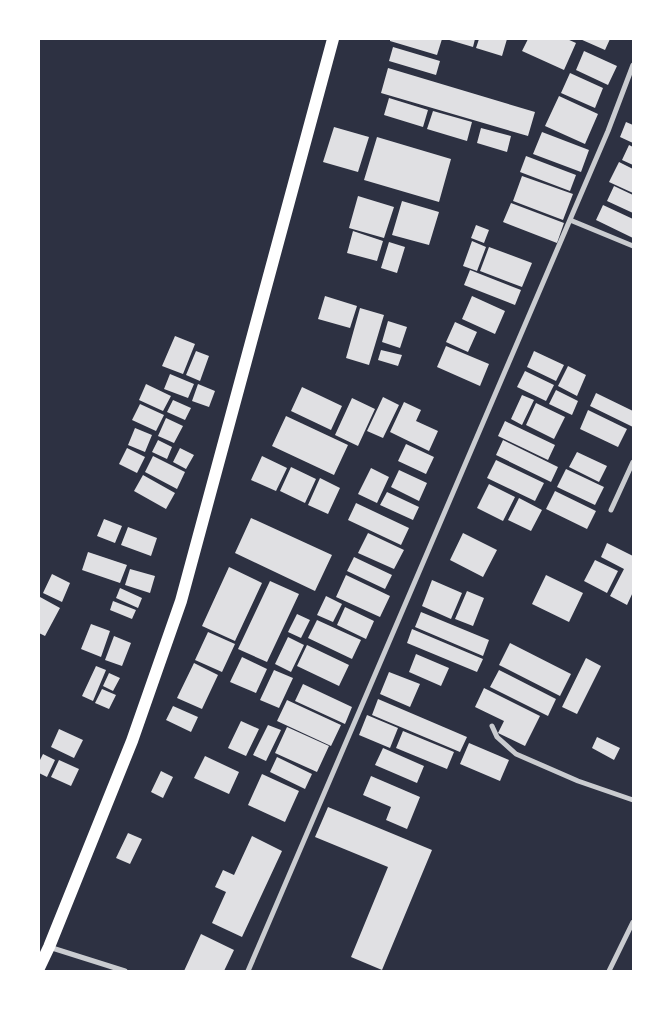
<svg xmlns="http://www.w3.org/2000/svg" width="672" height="1010" viewBox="0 0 672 1010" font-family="'PT Sans',sans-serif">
<rect width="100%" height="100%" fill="#2d3142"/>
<!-- building -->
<path fill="#e0e0e3" d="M390,39h52l-5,16 -47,-14z
M446,39h29l-2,8z
M479,39h28l-5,17 -26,-8z
M528,39h39l9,4 -12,27 -42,-19z
M580,39h30l-5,11z
M393,47l47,14 -4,14 -47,-14z
M584,51l33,15 -9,19 -32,-15z
M388,68l147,44 -7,24 -147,-43z
M570,73l33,15 -8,20 -34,-15z
M559,96l39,18 -13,30 -40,-18z
M389,98l39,12 -5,17 -39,-12z
M433,111l39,11 -5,19 -40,-12z
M626,122l7,3v18l-13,-6z
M334,127l35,10 -11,35 -35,-10z
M481,128l30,8 -4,16 -30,-9z
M542,132l47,18 -8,22 -48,-18z
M377,137l74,22 -12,43 -75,-22z
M629,145l4,2v18l-11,-5z
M526,156l50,19 -6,16 -50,-19z
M619,162l14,7v24l-24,-11z
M522,176l51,18 -10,26 -50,-19z
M614,186l19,9v18l-26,-12z
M358,196l36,11 -10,31 -35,-10z
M402,201l37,11 -10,33 -37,-10z
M511,203l53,20 -7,20 -54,-21z
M603,205l30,14v19l-37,-18z
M476,225l13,5 -5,13 -13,-5z
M353,231l30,10 -6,20 -30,-8z
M472,241l14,6 -9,24 -14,-5z
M389,242l16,5 -8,26 -16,-5z
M489,247l43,16 -10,24 -42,-16z
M470,270l51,20 -6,15 -51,-20z
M325,296l32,10 -7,22 -32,-9z
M472,296l33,15 -10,23 -33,-15z
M360,308l24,7 -15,50 -23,-7z
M388,321l19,6 -7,21 -18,-6z
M455,322l22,10 -9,20 -22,-10z
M175,336l20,8 -12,30 -21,-8z
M446,346l43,18 -9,22 -43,-19z
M381,350l21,5 -4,11 -20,-6z
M196,351l13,5 -9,25 -14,-6z
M534,351l30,14 -8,16 -29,-14z
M568,366l18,9 -9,21 -19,-10z
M525,371l29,14 -8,16 -29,-14z
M170,374l24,10 -6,14 -24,-9z
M146,384l25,12 -8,15 -24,-11z
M198,384l17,7 -6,16 -17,-6z
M302,387l40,19 -11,24 -40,-19z
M556,390l22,11 -6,14 -23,-11z
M596,393l37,18v16l-43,-21z
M522,395l12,5 -12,25 -11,-6z
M383,397l16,8 -16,33 -16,-7z
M352,398l23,11 -17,37 -23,-11z
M173,400l18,8 -6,12 -18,-8z
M404,402l17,8 -5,11 22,10 -9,20 -39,-19z
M536,403l29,14 -11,22 -28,-14z
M140,404l24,11 -8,16 -24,-11z
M588,410l39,19 -9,18 -38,-18z
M286,416l62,29 -14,30 -62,-29z
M166,418l17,8 -9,17 -16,-7z
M505,421l50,24 -7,15 -50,-24z
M135,428l17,7 -7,17 -17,-7z
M158,440l14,7 -5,12 -15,-7z
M503,440l55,27 -7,15 -55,-27z
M406,444l28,13 -8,17 -28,-13z
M127,448l18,9 -8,16 -18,-9z
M180,448l14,7 -8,14 -13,-7z
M577,452l30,14 -8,16 -30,-15z
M153,456l32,16 -8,17 -32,-17z
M262,456l25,12 -11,23 -25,-11z
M496,460l48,23 -9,18 -48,-23z
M291,467l25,12 -11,24 -25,-12z
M371,468l18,9 -12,26 -19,-9z
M566,469l38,18 -9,18 -38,-18z
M399,470l28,13 -8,18 -28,-14z
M143,475l32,18 -9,16 -32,-18z
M320,478l20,10 -12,26 -20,-9z
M489,484l26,13 -12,24 -26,-13z
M555,491l41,20 -9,18 -41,-20z
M387,492l32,15 -6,13 -33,-15z
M519,498l23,12 -11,21 -23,-11z
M356,503l53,25 -8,17 -53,-25z
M251,518l81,37 -17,36 -80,-38z
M104,519l18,7 -7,17 -18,-7z
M128,527l29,11 -6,18 -30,-11z
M368,533l36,17 -10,19 -36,-16z
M463,533l34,17 -14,27 -33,-17z
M607,543l26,13v36l-6,13 -17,-9 14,-27 -23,-12z
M88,552l39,13 -7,18 -38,-13z
M354,557l38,18 -7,14 -38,-18z
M595,560l23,11 -11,22 -23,-12z
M229,567l33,16 -27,58 -33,-15z
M130,569l25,7 -5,17 -25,-8z
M52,574l18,9 -8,19 -19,-9z
M346,575l44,21 -10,21 -44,-20z
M546,575l37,18 -14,29 -37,-18z
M432,580l30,13 -11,26 -29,-13z
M270,581l29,13 -32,68 -29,-13z
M120,588l22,10 -4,10 -22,-10z
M467,591l17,7 -11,28 -18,-7z
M326,596l16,8 -9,18 -16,-7z
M40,597l20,11 -15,28 -6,-3v-33z
M113,601l23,9 -4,9 -22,-9z
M345,607l29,14 -8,18 -29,-14z
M421,612l68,28 -6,16 -68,-29z
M297,614l13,6 -9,18 -13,-6z
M317,620l44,20 -9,19 -44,-21z
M91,624l19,7 -9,26 -20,-8z
M412,629l71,30 -6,13 -70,-29z
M208,632l27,12 -13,28 -27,-12z
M114,636l17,7 -9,23 -17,-6z
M288,637l16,8 -13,27 -16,-8z
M510,643l61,31 -11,22 -61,-31z
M307,645l42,20 -10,21 -42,-20z
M416,654l33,14 -8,18 -32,-14z
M242,657l25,12 -11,24 -26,-11z
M586,658l15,8 -24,48 -15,-7z
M194,663l24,12 -16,34 -25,-11z
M96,666l10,4 -13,31 -11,-5z
M274,670l19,8 -14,30 -19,-8z
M499,670l57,29 -8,17 -58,-29z
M389,672l31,12 -10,23 -30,-13z
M109,673l11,5 -7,13 -10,-5z
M303,684l49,23 -7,17 -50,-23z
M484,688l56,28 -15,30 -27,-13 6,-12 -29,-14z
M102,689l14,6 -7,14 -14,-6z
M378,699l89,38 -7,15 -88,-37z
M287,700l54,25 -10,21 -54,-25z
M173,706l25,11 -7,15 -25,-12z
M367,715l31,13 -8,20 -31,-13z
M241,721l18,8 -13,27 -18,-8z
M268,725l13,5 -15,31 -13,-6z
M287,727l42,19 -12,26 -42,-19z
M59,729l24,11 -9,18 -23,-11z
M403,731l51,21 -7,17 -51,-21z
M597,737l23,11 -6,12 -22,-12z
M469,743l40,17 -9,21 -40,-17z
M383,748l41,18 -7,17 -42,-18z
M43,754l12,6 -8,17 -8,-4v-11z
M205,756l34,16 -10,22 -35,-16z
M277,757l35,17 -7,15 -35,-17z
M59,760l20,9 -8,17 -20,-9z
M161,771l12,6 -10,21 -12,-6z
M262,774l37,17 -14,31 -37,-17z
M371,776l49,21 -13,32 -21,-9 5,-13 -28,-12z
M328,807l104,43 -50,120 -31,-13 37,-90 -73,-30z
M128,833l14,6 -12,25 -14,-6z
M252,836l30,15 -40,86 -30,-14 14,-31 -11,-5 8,-17 11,5z
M201,934l33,16 -10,21h-40z"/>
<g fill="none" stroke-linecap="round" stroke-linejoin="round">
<!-- minor -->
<path stroke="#caccd0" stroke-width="5" d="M570,220l63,26
M611,510l22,-48
M492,726l5,11 19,17 62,27 55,19
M49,947l76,24
M248,971l360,-840 25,-66
M609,971l24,-49"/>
<!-- primary -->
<path stroke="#fff" stroke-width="12" d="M39,968l10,-21 83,-206 49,-140 152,-562"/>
</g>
<!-- border -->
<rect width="672" height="1010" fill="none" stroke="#ffffff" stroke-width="80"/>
</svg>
